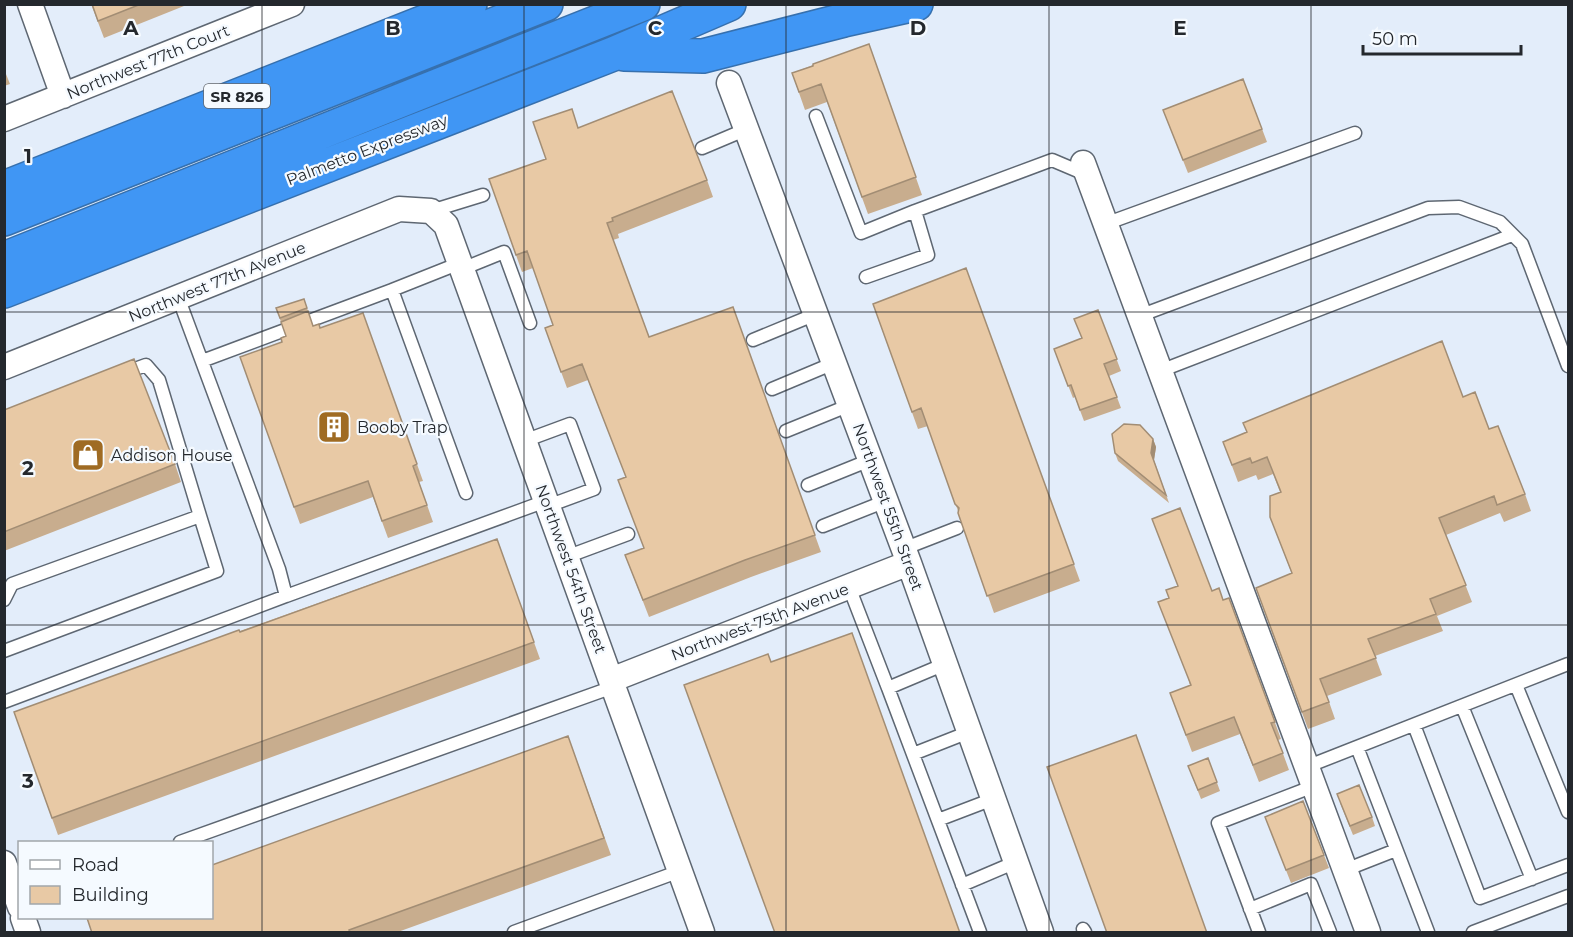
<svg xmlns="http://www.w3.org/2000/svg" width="1573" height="937" viewBox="0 0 1573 937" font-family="Montserrat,sans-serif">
<rect width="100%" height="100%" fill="#e3edfa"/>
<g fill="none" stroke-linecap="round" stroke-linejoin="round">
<defs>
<path id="lane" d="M816,116l45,117 54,-22
M702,148l45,-19
M431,211l52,-16
M1105,224l250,-91
M462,269l42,-17 26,71
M866,277l62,-22 -13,-44 137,-51 33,14
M392,290l68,-27
M178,297l101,272 7,27 260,-95
M1139,316l289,-108 31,-1 41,15 22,22 46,122
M753,340l63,-26
M202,361l190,-71 74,203
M1160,371l352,-136
M772,389l62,-26
M786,431l64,-26
M524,441l46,-17 24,65 -46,17
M808,485l62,-25
M823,526l63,-25
M903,549l54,-21
M566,557l62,-23
M849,587l39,101 57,-24
M4,600l8,-16 188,-68 -41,-136 -13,-15 -22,8
M4,651l213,-80 -17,-55
M1516,685l52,127
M888,688l92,244
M4,702l282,-106
M1462,706l70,173
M1414,725l66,173 88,-33
M1357,747l71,185
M913,754l56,-22
M1306,767l262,-103
M938,820l55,-21
M180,842l433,-155
M1345,870l51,-20
M962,885l54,-23
M1250,909l61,-25 19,48
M1083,929l2,3
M514,932l166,-61
M1259,932l-41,-109 96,-37
M1473,932l95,-36"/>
<path id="street" d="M30,4l33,92
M729,83l180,480 132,369
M4,119l288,-115
M1083,163l285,769
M4,367l395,-158 32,2 15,14 256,707
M611,680l298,-117
M4,863l16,44
M23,918l5,14"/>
<path id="highway" d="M624,54l79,2 141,-36 72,-16
M4,188l466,-184
M4,219l542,-215
M4,259l503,-201 136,-54
M4,291l609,-237 116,-50"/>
</defs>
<!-- lane casing -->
<use href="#lane" stroke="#5e6772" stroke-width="15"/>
<!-- street casing -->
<use href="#street" stroke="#5e6772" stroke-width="27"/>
<!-- highway casing -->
<use href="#highway" stroke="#3670ae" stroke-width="36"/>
<!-- lane -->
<use href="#lane" stroke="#fff" stroke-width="12"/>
<!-- street -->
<use href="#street" stroke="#fff" stroke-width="24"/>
<!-- highway -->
<use href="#highway" stroke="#4096f4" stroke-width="33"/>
</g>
<!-- wall -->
<path fill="#c8ad8e" d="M91,4h98l-85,34z
M869,44l53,151 -54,19 -41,-112 -22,8 -13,-37z
M4,69l6,15 -6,2z
M1243,79l24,63 -79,31 -25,-63z
M579,128l128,52 6,17 -95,37 1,4 -6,2 36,97 84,-30 88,245 -70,25 -102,40 -24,-62 19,-7 -18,-71 -38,-97 -21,8 -22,-60 8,-3 -20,-57 -11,4 -33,-93 57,-20z
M966,268l114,313 -86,32 -66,-187 -10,3 -45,-125z
M304,299l9,27 7,2 43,-15 60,168 -4,1 14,40 -45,16 -15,-41 -73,27 -60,-167 42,-15 4,-6 -10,-28z
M1098,310l23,61 -12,5 12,32 -37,13 -9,-24 -2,1 -19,-49 28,-11z
M1463,397l26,32 36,65 6,17 -27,11 -4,-9 -54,22 26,67 -35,14 6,15 -68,25 7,19 -55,21 8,23 -27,10 -52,-141 36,-14 -22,-57 10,-25 -7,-18 -15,6 -2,-5 -18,7 -15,-40z
M4,410l171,54 6,18 -177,69z
M1153,439l3,8 -2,13 15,43 -51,-42 -3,-8z
M497,539l43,120 -482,176 -44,-123z
M1212,591l11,9 6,-2 52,141 -3,1 11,30 -30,12 -19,-48 -48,18 -22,-59 20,-7 -21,-88z
M568,736l43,119 -216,78h-303z
M1208,758l12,33 -19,8 -13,-33z
M1303,801l26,67 -38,15 -26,-66z
M1340,803l32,14 3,9 -22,9z"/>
<!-- shaded-wall -->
<path fill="#a28d74" d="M1153,439l3,8 -2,13 -3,-7z"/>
<!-- building -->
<path fill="#e8c9a5" stroke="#a28d74" stroke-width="1.5" d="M92,4h49l-43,17z
M869,44l47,133 -54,20 -41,-113 -22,8 -7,-19 21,-7v-2z
M1243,79l19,50 -79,31 -20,-50z
M672,91l35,89 -95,38 1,3 -6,2 42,114 84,-30 82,228 -70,25 -102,40 -18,-45 19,-7 -26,-68 8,-3 -44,-113 -21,8 -16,-44 8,-3 -26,-74 -11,4 -27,-76 57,-20 -13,-37 39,-13 6,19z
M966,268l108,296 -87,32 -29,-83 1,-5 -4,-4 -34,-96 -9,4 -39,-108z
M304,299l3,9 -27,10 -4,-10z
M1098,310l19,49 -13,5 13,33 -37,13 -9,-25 -3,1 -14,-37 28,-11 -8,-19z
M308,311l5,15 6,-2 1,4 43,-15 54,151 -4,2 14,39 -45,16 -14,-40 -74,26 -54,-150 42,-15 -1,-4 5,-2 -5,-14z
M1442,341l21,56 12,-5 14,37 9,-3 27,68 -28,11 -3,-9 -55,22 27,67 -36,14 6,15 -68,25 8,19 -56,21 9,23 -27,10 -46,-124 36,-15 -22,-56v-21l11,-4 -14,-35 -15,6 -2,-5 -18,7 -9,-23 24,-10 -4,-9z
M134,359l41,105 -171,68v-122z
M1124,424l16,1 13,14 -2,14 15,42 -51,-42 -3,-19z
M1180,508l32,83 7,-3 4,12 6,-2 46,124 -4,1 12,30 -30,12 -19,-48 -48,18 -16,-42 21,-8 -33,-83 11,-4 -3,-8 12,-4 -26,-67z
M497,539l37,103 -482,176 -38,-106 225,-82 1,2z
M852,633l108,300h-185l-91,-248 84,-31 3,8z
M1136,735l71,198h-100l-60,-166z
M568,736l36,102 -255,92 1,3h-258l-5,-15h125v-53z
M1208,758l9,24 -19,8 -10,-24z
M1359,785l13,32 -22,9 -13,-32z
M1303,801l21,54 -38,15 -21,-53z"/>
<!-- grid -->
<path fill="none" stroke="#24282d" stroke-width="1.5" stroke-opacity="0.55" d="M262,4v928M524,4v928M786,4v928M1049,4v928M1311,4v928M4,312h1564M4,625h1564"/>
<!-- icons -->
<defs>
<symbol id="building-square" viewBox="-11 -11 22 22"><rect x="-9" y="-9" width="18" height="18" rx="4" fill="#9f6b23" stroke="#f5faff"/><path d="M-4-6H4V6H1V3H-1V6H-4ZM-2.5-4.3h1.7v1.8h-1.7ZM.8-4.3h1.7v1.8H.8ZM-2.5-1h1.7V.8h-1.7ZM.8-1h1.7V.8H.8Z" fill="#fff"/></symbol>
<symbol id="shop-square" viewBox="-11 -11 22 22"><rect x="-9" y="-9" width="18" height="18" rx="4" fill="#9f6b23" stroke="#f5faff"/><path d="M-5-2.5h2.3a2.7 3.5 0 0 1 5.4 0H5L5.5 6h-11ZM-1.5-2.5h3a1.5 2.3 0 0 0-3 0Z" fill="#fff"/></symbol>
</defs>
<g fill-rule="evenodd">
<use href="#building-square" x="315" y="408" width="38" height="38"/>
<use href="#shop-square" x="69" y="436" width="38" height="38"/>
</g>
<g text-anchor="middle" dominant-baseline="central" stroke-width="4.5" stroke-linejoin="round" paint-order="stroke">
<!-- shield labels -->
<rect fill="#f5faff" stroke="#63676c" stroke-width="1.5" x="204" y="84" width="66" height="24" rx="4.5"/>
<g font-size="15" font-weight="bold" fill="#24282d">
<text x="237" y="96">SR 826</text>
</g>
<!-- street labels -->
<g font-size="16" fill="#24282d" stroke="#f5faff">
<text transform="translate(148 62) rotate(-22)">Northwest 77th Court</text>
<text transform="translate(367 150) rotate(-21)">Palmetto Expressway</text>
<text transform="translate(217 282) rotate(-22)">Northwest 77th Avenue</text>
<text transform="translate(888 507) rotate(70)">Northwest 55th Street</text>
<text transform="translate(571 569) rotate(70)">Northwest 54th Street</text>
<text transform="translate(760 622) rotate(-21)">Northwest 75th Avenue</text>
</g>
<!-- poi labels -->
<g font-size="16" fill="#24282d" stroke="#f5faff" text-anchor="start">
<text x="357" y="427">Booby Trap</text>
<text x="111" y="455">Addison House</text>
</g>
</g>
<g font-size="20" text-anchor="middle" font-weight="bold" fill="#24282d" stroke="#f5faff" stroke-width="4.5" stroke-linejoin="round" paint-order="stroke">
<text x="131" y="35">A</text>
<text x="393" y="35">B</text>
<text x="655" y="35">C</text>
<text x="918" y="35">D</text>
<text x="1180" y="35">E</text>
<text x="28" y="163">1</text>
<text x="28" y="475">2</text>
<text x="28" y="788">3</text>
</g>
<!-- border -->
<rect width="1573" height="937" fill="none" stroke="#24282d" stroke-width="12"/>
<!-- legend -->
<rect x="18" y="841" width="195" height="78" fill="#f5faff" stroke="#a1a6ab" stroke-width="1.5"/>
<rect x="30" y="860" width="30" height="9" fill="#ffffff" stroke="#a1a6ab" stroke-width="1.5"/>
<text x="72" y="871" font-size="18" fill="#24282d">Road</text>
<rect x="30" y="886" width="30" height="18" fill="#e8c9a5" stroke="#a1a6ab" stroke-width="1.5"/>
<text x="72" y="901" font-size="18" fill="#24282d">Building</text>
<!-- scale -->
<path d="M1363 45v9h158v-9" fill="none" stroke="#24282d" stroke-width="3"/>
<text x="1372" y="45" font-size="18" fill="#24282d" stroke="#f5faff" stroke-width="4.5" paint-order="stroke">50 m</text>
</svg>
